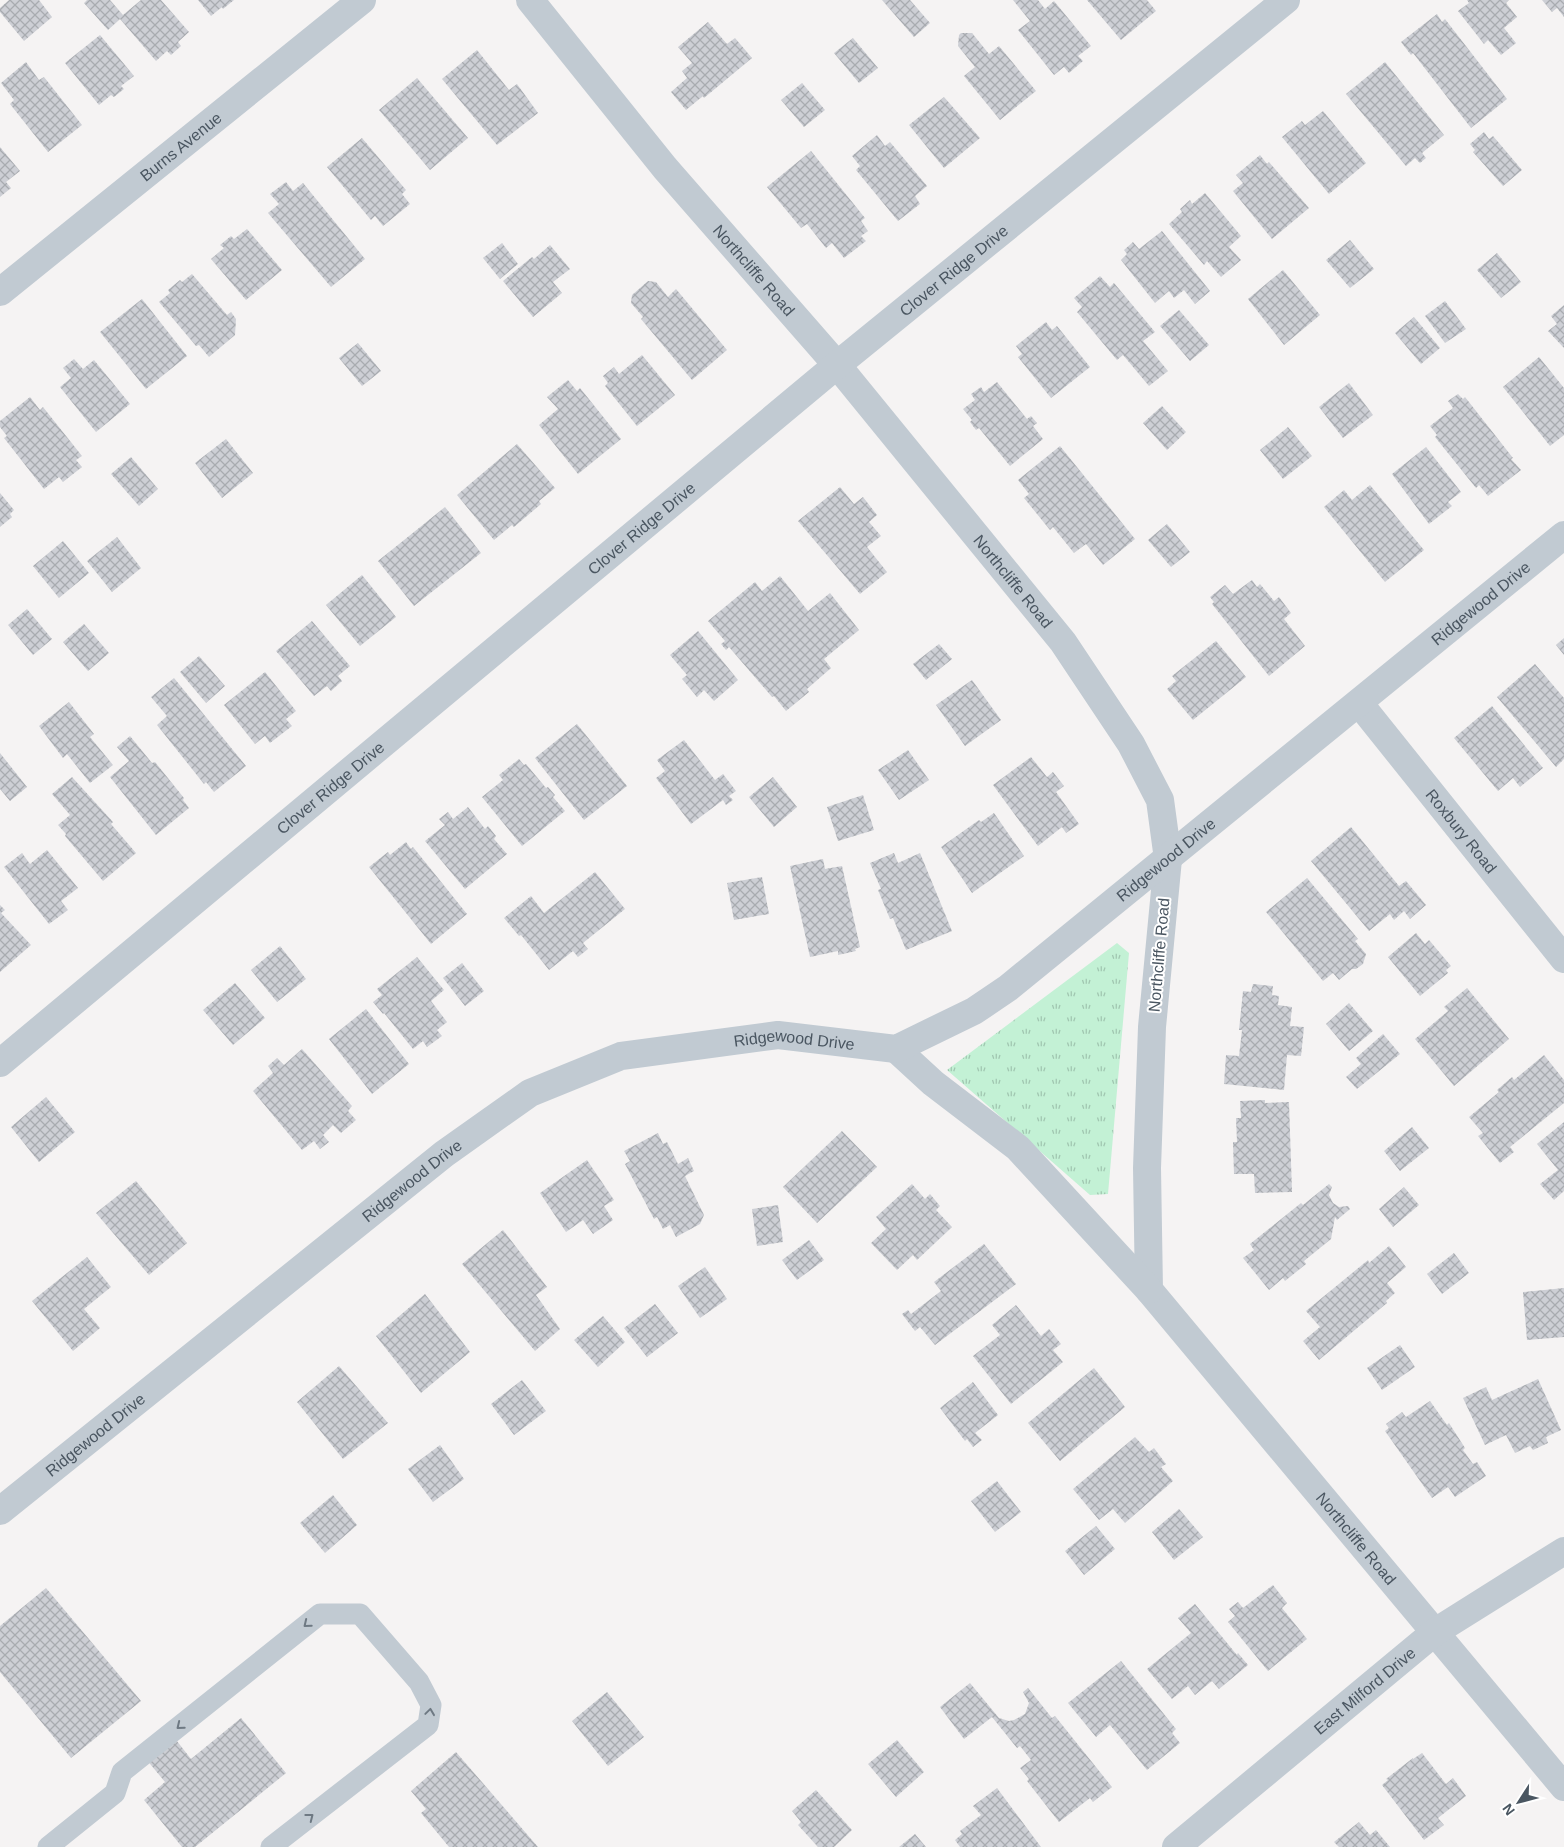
<svg xmlns="http://www.w3.org/2000/svg" width="1564" height="1847" viewBox="0 0 1564 1847" font-family="Helvetica,sans-serif">
<defs>
<pattern id="grass-tufts" width="24" height="20" patternUnits="userSpaceOnUse" patternTransform="scale(1.25)"><rect width="24" height="20" fill="#c3f1d5"/><path d="M3 7l-1-3M5 7V3M7 7l1-3M15 17l-1-3M17 17v-4M19 17l1-3" fill="none" stroke="#a0c6b0"/></pattern>
<pattern id="building-cross-hatch" width="8" height="8" patternUnits="userSpaceOnUse" patternTransform="scale(1.25)"><rect width="8" height="8" fill="#cdcfd5"/><path d="M0 0l8 8M0 8l8-8" fill="none" stroke="#a8abb0"/></pattern>
</defs>
<rect width="100%" height="100%" fill="#f5f3f3"/>
<!-- grass -->
<path fill="url(#grass-tufts)" d="M1117,943l12,10 -21,241 -18,1 -143,-125z"/>
<!-- building -->
<path fill="url(#building-cross-hatch)" d="M9,0h30l13,17 -28,24 -24,-29v-4z
M87,0h23l13,15 18,-15h20l28,32 -11,10 3,4 -10,9 -4,-4 -11,10 -36,-42 -12,11 -24,-27z
M198,0h36l-11,9 -1,-2 -11,9z
M882,0h28l20,23 -16,14z
M1013,0h25l7,9 9,-8 37,45 -13,10 5,5 -14,12 -5,-6 -10,8 -36,-45 12,-9z
M1087,0h60l9,11 -35,29z
M1467,0h42l-3,3 11,14 -13,11 12,15 -15,12 -13,-15 -4,4 -26,-33 11,-8z
M1542,0h22v17l-7,-9 -5,4z
M1437,14l5,8 3,-3 62,80 -36,29 -58,-75 -2,2 -10,-13z
M708,22l19,22 8,-6 17,20 -48,40 -1,-2 -17,14 -15,-18 16,-14 -5,-7 10,-8 -14,-16z
M961,33h11l17,21 10,-8 37,45 -36,29 -36,-44 11,-9 -17,-21 1,-11z
M100,35l34,41 -13,10 3,3 -10,8 -3,-2 -12,10 -34,-42z
M853,38l25,30 -19,15 -25,-30z
M477,50l32,40 8,-6 21,29 -41,32 -55,-66z
M26,62l13,18 5,-3 38,48 -34,27 -38,-48 4,-4 -13,-17z
M1385,62l59,73 -22,18 4,5 -6,5 -5,-5 -9,8 -60,-72z
M417,78l51,60 -38,32 -51,-60z
M802,83l23,27 -21,17 -23,-27z
M944,97l36,41 -36,30 -35,-43z
M1323,111l43,52 -37,31 -47,-57 20,-16 3,4z
M1484,132l5,7 4,-3 29,34 -19,16 -30,-34 2,-2 -5,-6z
M877,135l8,11 5,-4 37,44 -12,10 5,8 -22,17 -42,-51 4,-4 -8,-10z
M362,138l44,52 -4,4 8,10 -27,22 -8,-10 -4,4 -44,-53z
M0,147l20,24 -14,11 5,6 -11,9z
M811,151l54,67 -4,3 7,10 -7,5 5,5 -22,17 -12,-15 -6,5 -19,-24 -6,4 -34,-41z
M1260,155l7,9 2,-2 40,46 -37,31 -39,-48 10,-8 -7,-8z
M286,182l7,9 10,-8 62,76 -34,28 -63,-74 11,-9 -9,-10z
M1205,193l36,43 -12,11 12,13 -20,17 -14,-16 -3,4 -35,-41 13,-12 -2,-3 10,-9 2,4z
M247,229l35,41 -36,30 -35,-41 13,-11 -4,-3 11,-9 3,3z
M1162,231l48,60 -15,13 -11,-14 -10,8 -5,-7 -14,12 -34,-43 6,-6 -3,-4 9,-8 6,7z
M1350,240l24,29 -24,19 -24,-28z
M502,243l16,21 -18,15 -17,-21z
M550,245l20,24 -17,13 9,11 -29,24 -30,-36 29,-24 2,2z
M1497,253l24,29 -20,16 -24,-28z
M1283,270l37,45 -36,30 -36,-46z
M192,274l35,41 4,-3 5,7 -1,16 -26,22 -10,-12 -3,1 -37,-44 11,-9 -2,-3 12,-10 2,2z
M1100,276l10,11 4,-4 41,49 -12,9 25,30 -19,15 -26,-31 -6,5 -40,-48 5,-5 -8,-9z
M648,281l8,1 12,15 8,-8 51,61 -35,30 -51,-61 2,-2 -12,-14 1,-8z
M142,299l45,57 -41,33 -46,-57z
M1445,301l21,28 -21,14 -20,-27z
M1564,305v43l-16,-17 9,-7 -6,-8z
M1179,310l30,35 -19,16 -30,-35z
M1414,317l26,31 -19,16 -26,-31z
M1046,322l6,8 5,-4 33,41 -39,31 -33,-41 4,-3 -6,-8z
M358,343l23,28 -19,15 -23,-28z
M642,355l33,40 -38,31 -32,-40 3,-3 -5,-7 11,-9 5,7z
M1539,357l25,31v47l-14,11 -47,-59z
M74,359l9,10 11,-9 36,44 -34,28 -36,-45 11,-9 -8,-10z
M568,380l9,11 3,-3 41,51 -43,35 -39,-49 19,-16 -11,-12z
M997,382l30,37 4,-3 6,7 -4,3 10,13 -33,27 -31,-38 -3,2 -6,-8 2,-2 -9,-11 12,-9 -4,-6 10,-7 3,5z
M1349,383l24,32 -30,23 -24,-31z
M1458,394l5,5 2,-2 48,61 -2,1 10,11 -33,26 -9,-11 -3,3 -41,-51 2,-2 -7,-9 23,-18 -5,-7z
M30,397l10,13 3,-3 39,49 -6,4 6,7 -19,15 -4,-5 -15,12 -40,-51 3,-2 -7,-9v-6z
M1162,406l24,26 -19,18 -24,-27z
M1288,427l24,29 -29,23 -23,-29z
M226,439l27,34 -31,25 -27,-35z
M517,444l38,44 -16,13 2,3 -27,23 -2,-2 -18,15 -37,-45z
M1060,446l75,93 -32,26 -17,-21 -12,9 -21,-26 -3,3 -26,-32 5,-4 -11,-14z
M1426,447l35,45 -13,10 4,4 -23,18 -37,-50z
M131,457l27,32 -19,17 -28,-32z
M1370,485l54,65 -39,32 -61,-75 20,-17 8,10z
M840,487l14,17 9,-7 14,18 -8,7 12,14 -14,11 20,25 -27,22 -62,-73z
M0,493l14,17 -4,4 2,3 -12,10z
M445,507l36,46 -67,53 -36,-45z
M1167,524l23,28 -19,15 -23,-27z
M117,537l24,31 -29,24 -25,-31z
M63,541l26,32 -30,25 -26,-32z
M362,575l34,42 -36,29 -34,-41z
M780,576l28,35 22,-18 29,37 -35,29 7,9 -24,21 2,3 -23,19 -12,-15 -2,1 -43,-50 -3,3 -5,-6 4,-3 -17,-20 47,-39 7,9z
M1252,580l5,7 3,-3 14,17 5,-4 12,16 -7,6 21,27 -36,30 -57,-72 2,-2 -4,-5 15,-12 8,9z
M27,609l25,30 -19,16 -25,-30z
M312,621l38,45 -12,10 4,5 -11,10 -4,-5 -13,10 -38,-45z
M84,624l25,29 -21,18 -25,-29z
M698,631l40,49 -24,21 -10,-11 -7,7 -15,-18 5,-4 -17,-20z
M1564,638v17l-8,-10z
M1216,641l30,36 -53,43 -26,-31 9,-8 -4,-5z
M939,644l13,15 -26,21 -13,-16z
M199,656l26,30 -19,17 -26,-31z
M1535,664l29,34v61l-8,8 -59,-70z
M265,672l31,39 -10,8 6,7 -22,17 -5,-7 -10,8 -31,-39z
M174,678l72,88 -32,26 -8,-10 -2,2 -47,-59 10,-9 -16,-19z
M972,680l29,40 -36,26 -29,-41z
M69,702l25,32 -4,3 23,28 -23,18 -23,-29 -4,4 -24,-32z
M1492,706l51,62 -23,19 -7,-9 -15,13 -44,-53z
M577,724l50,62 -43,34 -49,-62z
M130,736l22,27 3,-1 29,36 -1,2 6,8 -33,27 -46,-58 19,-16 -12,-14z
M684,740l31,40 8,-6 13,17 -7,5 4,4 -7,5 -3,-5 -32,24 -35,-46 9,-7 -8,-11z
M908,750l21,30 -30,20 -21,-30z
M0,753l27,34 -17,14 -10,-12z
M1031,757l16,20 6,-5 11,14 -8,6 23,32 -13,9 -4,-6 -24,19 -45,-61z
M519,759l5,6 2,-1 20,24 2,-1 7,8 -2,2 12,14 -43,35 -40,-49 21,-17 -4,-5z
M72,777l41,45 -2,2 25,29 -33,28 -38,-45 1,-2 -8,-9 12,-10 -18,-21z
M773,777l24,30 -23,20 -25,-30z
M863,795l11,35 -36,11 -11,-34z
M468,807l17,22 3,-3 8,10 -2,3 13,15 -42,35 -40,-48 20,-16 -6,-6 9,-7 5,7z
M994,813l30,43 -52,37 -31,-46 38,-27 2,2z
M1351,827l48,59 7,-5 20,24 -16,14 -6,-8 -10,9 -4,-6 -21,17 -58,-70z
M406,842l5,7 2,-2 54,67 -36,30 -62,-77 19,-15 2,3z
M47,850l31,38 -17,13 7,9 -19,14 -45,-57 18,-14 8,11z
M894,853l4,10 22,-10 32,78 -46,19 -13,-32 -3,1 -12,-29 3,-1 -11,-26z
M823,859l2,10 17,-3 18,81 -5,2 1,2 -18,4v-4l-28,6 -20,-91z
M595,872l30,37 -42,34 5,6 -10,8 -5,-6 -24,19 -28,-35 -2,1 -15,-18 27,-22 13,17z
M762,877l7,37 -35,6 -7,-37z
M1307,878l51,61 -3,2 11,13 -3,10 -7,5h-4l-13,11 -6,-7 -10,8 -57,-69z
M0,905l5,5 -4,3 30,32 -31,27z
M1416,933l9,11 4,-4 22,26 -5,4 2,3 -28,23 -32,-39z
M280,946l26,33 -29,23 -26,-32z
M417,957l27,33 -13,11 16,21 -10,8 5,6 -15,11 -4,-6 -10,8 -29,-36 -1,1 -10,-12 9,-7 -5,-6z
M462,963l22,28 -19,15 -22,-28z
M235,983l30,35 -32,27 -30,-35z
M1253,984l20,2 -1,9 7,1 -1,9 14,2 -2,19 14,1 -3,29 -14,-1 -3,35 -60,-6 2,-29 13,1 3,-26h-3l4,-39 8,1z
M1467,988l42,51 -55,47 -39,-47 33,-28 -4,-4z
M1349,1003l24,28 -24,20 -23,-27z
M366,1009l43,55 -37,30 -43,-55z
M1383,1034l17,20 -43,35 -11,-12 15,-13 -5,-6z
M302,1049l50,57 -4,5 8,9 -15,13 -8,-8 -10,10 6,7 -9,7 -6,-8 -12,9 -49,-59 20,-18 -5,-7 9,-8 7,7z
M1544,1055l20,25v23l-54,44 4,5 -14,11 -22,-27 5,-3 -14,-16 30,-25 -2,-2 15,-13 2,3z
M46,1097l29,35 -36,30 -28,-35z
M1265,1100v3l24,-1 3,90 -37,1 -1,-19h-20l-1,-32h4l-1,-24h5l-1,-17z
M1564,1122v69l-10,9 -14,-16 18,-14 -21,-26z
M1412,1127l17,21 -29,23 -16,-20z
M842,1131l35,36 -60,56 -34,-36z
M658,1133l5,11 4,-2 11,22 10,-6 6,13 -9,5 19,39 -4,9 -24,13 -6,-12 -7,4 -6,-12 -3,2 -29,-55 5,-3 -6,-10z
M587,1160l27,40 -10,6 9,14 -20,14 -10,-14 -17,12 -26,-39z
M136,1181l51,62 -38,32 -53,-62z
M912,1184l13,15 5,-5 10,12 -4,4 16,17 -35,33 -4,-5 -16,15 -26,-27 15,-14 -10,-12z
M1329,1184l3,3 -3,8 4,8 6,4 9,-1 2,3 -13,11 -2,-3 -4,22 -27,22 2,3 -21,17 -2,-3 -14,12 -26,-32 11,-8 -4,-6 51,-41 2,2z
M1404,1187l15,18 -26,22 -14,-18z
M778,1205l5,37 -26,4 -5,-37z
M503,1230l44,57 -11,8 24,34 -25,22 -73,-87z
M809,1240l15,20 -27,20 -15,-20z
M984,1244l32,40 -81,61 -15,-18 -5,4 -13,-17 6,-4 3,4 30,-23 -7,-9z
M1389,1246l17,21 -19,16 8,10 -9,8 1,2 -68,57 -16,-19 17,-14 -14,-16 62,-51 1,3z
M1454,1253l15,20 -27,21 -15,-20z
M87,1257l24,30 -27,22 16,19 -27,23 -41,-50z
M705,1267l22,32 -27,19 -22,-32z
M1564,1288v49l-37,3 -4,-48z
M425,1294l45,58 -49,41 -45,-57z
M655,1304l23,29 -31,24 -23,-29z
M1016,1305l25,31 8,-7 12,15 -8,6 10,12 -52,42 -38,-48 27,-21 -8,-10z
M603,1316l22,26 -27,25 -24,-27z
M1400,1345l15,22 -33,23 -15,-22z
M339,1366l49,57 -45,36 -46,-57z
M1094,1368l31,39 -65,54 -32,-38z
M1538,1379l23,51 -15,7 2,6 -15,7 -3,-4 -15,7 -9,-18 -21,10 -22,-47 23,-11 6,13z
M522,1380l24,31 -32,24 -23,-31z
M973,1382l25,33 -23,18 7,7 -9,7 -6,-8 -2,2 -25,-33z
M1430,1401l17,24 2,-2 16,25 -2,2 10,14 4,-2 9,14 -31,21 -7,-10 -16,11 -47,-67 4,-3 -3,-4 16,-12 4,5z
M1135,1437l14,15 5,-4 12,16 -5,3 12,14 -48,42 -12,-14 -14,11 -26,-31z
M440,1445l24,34 -31,23 -25,-33z
M997,1481l24,31 -26,20 -24,-31z
M333,1495l24,30 -32,28 -25,-30z
M1179,1509l24,28 -29,23 -22,-28z
M1096,1526l19,23 -31,26 -19,-24z
M1273,1585l14,18 -5,5 25,31 -39,32 -40,-49 7,-6 -6,-7 9,-7 5,6z
M46,1588l95,113 -70,57 -71,-86v-46z
M1195,1604l42,51 1,-2 10,12 -29,24 -7,-8 -17,14 -7,-9 -16,13 -25,-30 44,-36 -13,-15z
M1121,1661l55,68 -4,4 8,10 -33,27 -37,-45 -14,12 -28,-34z
M970,1683l29,35 10,3 5,-1 11,-6 4,-11 -6,-11 5,-4 24,30 3,-2 57,71 -19,15 -3,-4 -31,24 -32,-41 2,-2 -9,-11 11,-8 -11,-14 -3,2 -25,-31 -28,22 -24,-32z
M607,1692l37,45 -36,29 -36,-45z
M241,1718l45,55 -91,74h-13l-38,-47 21,-18 -19,-23 27,-23 18,23z
M897,1740l27,32 -28,25 -28,-33z
M456,1752l82,95h-89l-28,-34 5,-4 -15,-18z
M1422,1753l24,31 7,-6 13,18 -28,22 6,7 -20,15 -42,-55 6,-5 -2,-1 27,-21v1z
M997,1788l44,59h-81l-5,-7 7,-6 -2,-3 21,-16 -8,-9z
M816,1790l36,40 -18,17h-16l-20,-22 3,-3 -9,-11z
M1359,1822l11,13 6,-5 14,17h-51l-5,-5z
M915,1834l11,13h-27z"/>
<g fill="none" stroke-linecap="round" stroke-linejoin="round">
<!-- lane -->
<path stroke="#c1cad2" stroke-width="21" d="M48,1847l67,-54 7,-21 198,-158h40l59,68 12,23 -3,20 -157,122"/>
<!-- street -->
<g stroke="#c1cad2" stroke-width="28">
<path id="s1" d="M530,0l135,168 172,197 226,277 68,102 29,56 8,59 -16,168 -5,141 2,122 415,497"/>
<path id="s2" d="M0,292l362,-292"/>
<path id="s3" d="M1359,703l205,256"/>
<path d="M896,1049l37,34 85,65 131,142"/>
<path id="s4" d="M0,1063l837,-698 449,-365"/>
<path id="s5" d="M0,1511l444,-357 86,-61 91,-37 157,-21 118,14 78,-38 34,-23 556,-453"/>
<path id="s6" d="M1176,1847l259,-215 129,-81"/>
</g>
</g>
<!-- one-way arrows -->
<defs><path id="oneway-chevron" d="M-2-3.5L2.5 0L-2 3.5" fill="none" stroke-width="1.6" stroke-linecap="round" stroke-linejoin="round" transform="scale(1.25)"/></defs>
<g stroke="#6e7983">
<use href="#oneway-chevron" transform="translate(307 1624) rotate(141)"/>
<use href="#oneway-chevron" transform="translate(430 1712) rotate(-82)"/>
<use href="#oneway-chevron" transform="translate(180 1726) rotate(141)"/>
<use href="#oneway-chevron" transform="translate(310 1817) rotate(-38)"/>
</g>
<g text-anchor="middle" dominant-baseline="central" stroke-width="4" stroke-linejoin="round" paint-order="stroke">
<!-- street labels -->
<g font-size="16" fill="#4a5661" stroke="#fff">
<text stroke="none"><textPath href="#s2" startOffset="232">Burns Avenue</textPath></text>
<text stroke="none"><textPath href="#s1" startOffset="351">Northcliffe Road</textPath></text>
<text stroke="none"><textPath href="#s4" startOffset="1240">Clover Ridge Drive</textPath></text>
<text stroke="none"><textPath href="#s4" startOffset="835">Clover Ridge Drive</textPath></text>
<text stroke="none"><textPath href="#s1" startOffset="756">Northcliffe Road</textPath></text>
<text stroke="none"><textPath href="#s5" startOffset="1788">Ridgewood Drive</textPath></text>
<text stroke="none"><textPath href="#s4" startOffset="430">Clover Ridge Drive</textPath></text>
<text stroke="none"><textPath href="#s3" startOffset="164">Roxbury Road</textPath></text>
<text stroke="none"><textPath href="#s5" startOffset="1382">Ridgewood Drive</textPath></text>
<text transform="translate(1159 955) rotate(-85)">Northcliffe Road</text>
<text stroke="none"><textPath href="#s5" startOffset="948">Ridgewood Drive</textPath></text>
<text stroke="none"><textPath href="#s5" startOffset="528">Ridgewood Drive</textPath></text>
<text stroke="none"><textPath href="#s5" startOffset="122">Ridgewood Drive</textPath></text>
<text stroke="none"><textPath href="#s1" startOffset="1835">Northcliffe Road</textPath></text>
<text stroke="none"><textPath href="#s6" startOffset="245">East Milford Drive</textPath></text>
</g>
</g>
<!-- north arrow -->
<g transform="translate(1519 1802) rotate(234)" stroke="#ffffff" stroke-width="4" paint-order="stroke">
<path d="M0-4L9 19L0 12L-9 19Z" fill="#4a5661"/>
<text y="-8" font-size="14" font-weight="bold" text-anchor="middle" fill="#4a5661">N</text>
</g>
</svg>
